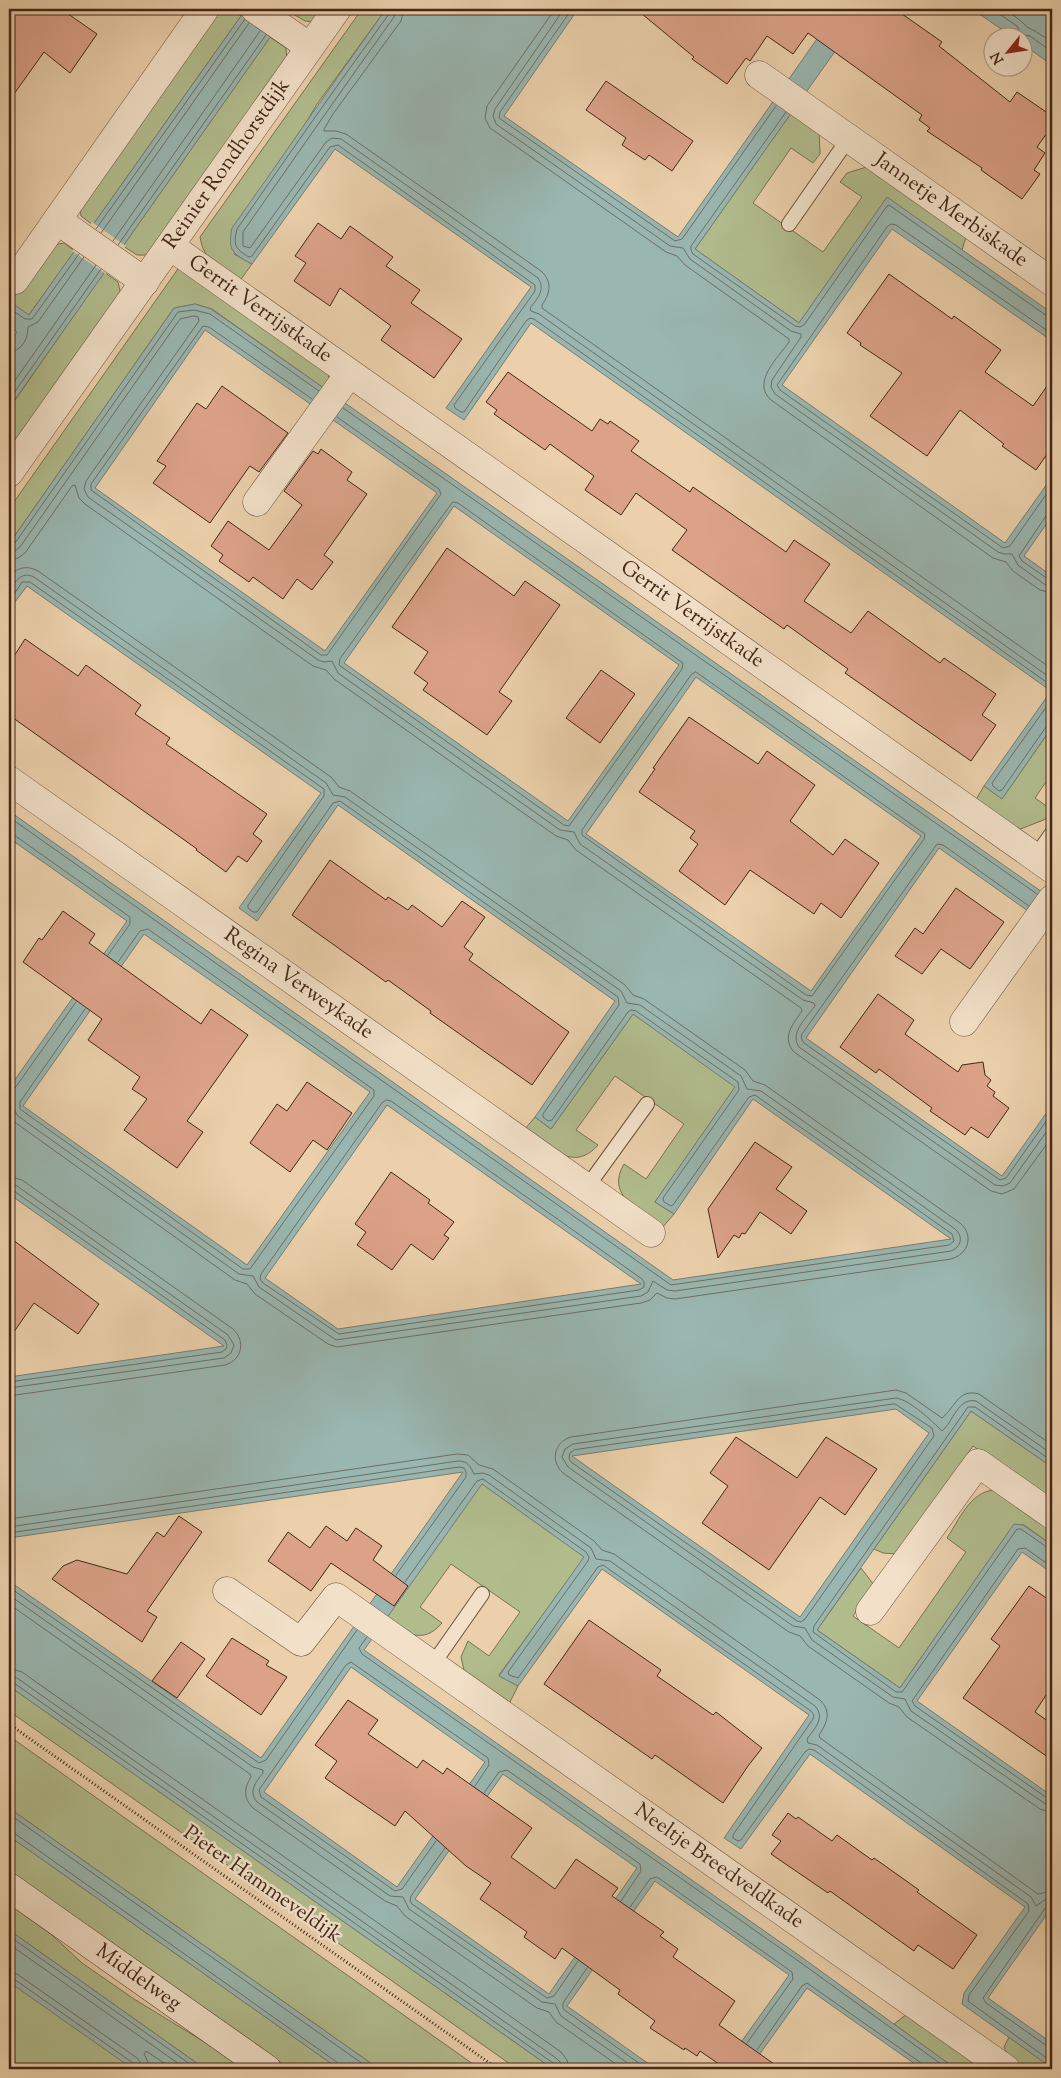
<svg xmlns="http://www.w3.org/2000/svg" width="1061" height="2078" viewBox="0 0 1061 2078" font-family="'Sorts Mill Goudy',serif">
<rect width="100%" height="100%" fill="#ebd0ab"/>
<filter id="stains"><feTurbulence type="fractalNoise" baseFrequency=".004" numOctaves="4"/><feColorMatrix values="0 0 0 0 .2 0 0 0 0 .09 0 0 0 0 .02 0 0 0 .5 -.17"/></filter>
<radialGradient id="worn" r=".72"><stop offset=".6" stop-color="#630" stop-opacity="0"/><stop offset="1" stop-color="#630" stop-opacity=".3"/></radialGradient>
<!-- green -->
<path fill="#b1bc8d" stroke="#7a7253" d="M230,9l11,7 -148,209 -12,-9 -1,-9 138,-196z
M290,9h34l-9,13 -10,-1 -17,-10z
M362,9h24l-69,95 -16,27 -67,123 18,10 -13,18c-19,-13 -35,-20 -39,-45z
M270,37l16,11 1,13 -137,194h-13l-14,-9z
M793,110l26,19 1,25 -7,9 -22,-15 -38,55 70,49 39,-55 -22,-15 7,-9 23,-7 97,68 -5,16 -75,-52 -88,125 -104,-74z
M64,243l11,8 -47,65 -19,-15v-23l43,-33z
M180,266l148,104 1,9 -4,10 -113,-80 -17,-5 -21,4 -165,236v-35z
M104,272l14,10 3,13 -112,156v-42z
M1052,727v46l-17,25 17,12 -6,9 -28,11 -43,-29 9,-15 18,13z
M633,1014l103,72 -81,116 19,12 -12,14c-22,-18 -57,-32 -38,-64l22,15 38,-55 -69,-48 -39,54 22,15c-25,29 -50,0 -73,-16l10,-12 16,12z
M971,1411l81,56v29l-3,4 -76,-54 -76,108 -14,-1 -9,-4z
M481,1483l104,74 -86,118 19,11 -10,20 -44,-36 -3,-13 7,-16 21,15 31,-44 -69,-48 -31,43 22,16c-20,23 -36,9 -58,-2z
M994,1490l58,37v18l-28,-20h-10l-114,163 -83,-58 44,-62 13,17 -21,31 46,32 67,-96 -19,-14c12,-18 23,-46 47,-48z
M9,1686l544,383h-36l-508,-358z
M9,1736l471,333h-101l-370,-261z
M9,1836l330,233h-49l-281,-197z
M9,1904l43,31 30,28 52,36 82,50 28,20h-39l-196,-139z
M9,1957l158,112h-158z
M907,2014l80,55h-31l-62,-45z
M1009,2037l43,31v1c-23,0 -38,2 -48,-22z"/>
<!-- water -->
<path fill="#99b6b0" stroke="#777d74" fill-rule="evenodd" d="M246,9h44l-281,399v-64l8,-12 -8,-6v-25l20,14z
M386,9h192l-74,107 174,121 160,-228h27l-170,240 104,74 88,-126 165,116v28l-160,-112 -110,156 223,158 47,-66v39l-28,40 28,20v151l-50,72 -18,-13 67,-95 -520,-368 -67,97 -18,-12 85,-121 -196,-138 -83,115c-19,-10 -25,-13 -20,-36 52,-73 102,-147 154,-219z
M972,9h80v56l-28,-20v-7l-11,-1z
M195,304l16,5 841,590v29l-113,-80 -133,190 196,138 50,-71v362l-81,-56 -154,219 83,58 114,-164 9,1 29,20v28l-30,-21 -105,149 135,95v111l-64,91 64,45v25l-90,-64 2,-11 61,-86 -215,-153 -69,95 -17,-11 85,-123 -207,-146 -84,117 -19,-10 85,-119 -102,-73 -118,166 436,306 156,113h-34l-115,-81 -58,81h-27l67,-94 -134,-94 -88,125 89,63h-103l-544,-383v-105l252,177 202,-286 -454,66v-161l215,-31 -215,-152v-106l118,-167 -118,-83v-27l664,469 278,-41 -198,-140 -79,115 -19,-12 80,-115 -102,-73 -82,115 -16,-12 80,-116 -277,-196 -81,116 -18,-13 82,-115 -294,-207 -18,24v-66l165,-236zM205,330l232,163 -112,158 -230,-163zM454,506l225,159 -111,156 -224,-158zM696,677l225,159 -110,155 -225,-157zM144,934l226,158 -123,173 -224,-159zM387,1105l254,179 -303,45 -73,-51zM896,1409l33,24 -129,184 -228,-161zM351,1667l134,95 -88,125 -133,-95zM503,1774l134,94 -88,126 -134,-95z
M9,1808l370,261h-40l-330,-233z
M9,1930l196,139h-72l-124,-87z"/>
<!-- pier -->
<path fill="#ebd0ab" d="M92,222l34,24 -20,28 -34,-23z"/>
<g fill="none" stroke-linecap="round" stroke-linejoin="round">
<!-- shore -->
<path stroke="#6e6e64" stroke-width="1" d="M390,9l-1,5c-52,71 -102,143 -152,215 -4,16 -2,20 12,28l3,-1 78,-109 8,-2 197,140v6l-81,114 1,3 6,4h3l62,-91 4,-3 4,1 518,367
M396,9l-2,8c-51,71 -101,143 -151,215v14l7,2 76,-106 6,-4 9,1 197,139c8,12 -1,21 -8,30l1,3 8,3 513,365
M404,9l-3,12 -68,93 -9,15v2h12l10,3 195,137c12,11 9,22 1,34v3l510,361
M555,9l-68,97 -2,12 5,10 176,124 11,4 8,9 104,74v3c-11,16 -38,40 -18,58l222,158 13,4 7,9 27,19 12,3
M564,9l-69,100 -2,7 3,8 174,122 13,2 7,11 101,72 10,3v3l-29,43 -1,7 4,7 223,158 6,2h8l6,11 26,19 8,2
M572,9l-72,103 -1,6 176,123 7,-2 94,-133
M992,9l25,17 5,9 8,1 22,16
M1005,9l16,12 6,6 8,4 17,11
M786,112l-95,134v4l2,4 102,72 5,1 4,-2 83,-119 2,-1 158,111 5,1
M96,229l149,-210
M101,233l148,-210
M113,241l147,-210
M118,245l148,-210
M9,308l16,11h7l47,-65
M1052,334l-156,-109 -5,-1 -4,3 -110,158 3,5 223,158 7,-2 42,-60
M9,352c13,-1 19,-13 19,-25l10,-5 46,-65
M9,389l87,-124
M312,399l-103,-72 -6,-1 -112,158v6l230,165h6l114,-161 -2,-5 -102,-72
M9,400l92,-131
M343,408l694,486
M453,502l5,1 225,160 -1,6 -113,157 -5,-1 -225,-160 1,-6z
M1052,513l-6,3 -27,40 3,5 26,18 4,1
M9,546l6,-3 163,-231 16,-2 16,4 109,77
M9,552l6,-1 5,-4 160,-228 13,-3 5,1 1,4 -113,160 -2,8 4,8 230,163 6,2 8,-1 6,12 222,157 14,2 6,12 223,156 11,3 1,3c-8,11 -26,27 -16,41l196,138 8,1 7,-3 42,-59
M9,560l9,-2 7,-5 47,-67 3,-1 4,13 6,6 228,162 13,4 8,9 222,157 12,4 8,10 225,158 1,3c-9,13 -21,26 -8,41l197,139 11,3 12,-5 38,-52
M9,578c7,-11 18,-13 29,-7l293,206 8,10 11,4 275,194 8,10 11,4 101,71 8,11 12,4 195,138c14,12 9,31 -9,36l-276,40 -8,-1 -10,-5 -7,7 -9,3 -304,44 -9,-3 -73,-50 -8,-10 -12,-4 -226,-162
M9,591c7,-10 12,-20 25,-14l292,206 7,12 12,2 276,194 6,12 13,2 101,71 6,13 14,2 194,138c9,8 6,18 -4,22l-276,40 -8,-1 -14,-9 -5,11 -7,4 -305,44 -77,-53 -6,-11 -14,-2 -221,-158 -5,-8 1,-10 -5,-2
M9,602l13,-20h8l294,207v7l-76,109v3l5,4h4l76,-109 7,-2 278,196 1,8 -76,109v3l5,4 4,-1 76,-108 3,-2 5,1 102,71 1,8 -76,108 1,4 7,4 2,-1 76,-108 6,-2 197,139 2,7 -5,4 -278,40 -662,-468
M696,672l229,162 -1,5 -112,157 -6,-1 -224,-160v-5l109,-155z
M1052,699l-60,84 1,3 6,5 3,-1 44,-63 6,-2
M9,834l5,1 116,82v7l-22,31
M1029,906l-86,-61 -6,-1 -135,190 -1,4 3,5 196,137 6,-2 46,-65
M85,1009l-65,93v7l223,160h7l124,-173v-6l-226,-161 -8,2 -22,31
M9,1090l6,-2 61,-86
M387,1100l4,1 251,178 2,3v5l-5,3 -300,44 -76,-51 -3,-4 1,-5 121,-171z
M9,1176l13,4 211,149c13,12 9,31 -8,36l-216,31
M9,1184l8,2 211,149 6,10 -3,8 -7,5 -215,30
M9,1190l5,1 211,149 2,5 -1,4 -4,3 -213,30
M895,1404l37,24 2,8 -129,183 -4,3 -4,-1 -226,-159 -2,-4 1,-5 4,-3z
M1052,1445l-73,-51c-21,-6 -24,14 -37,24l-36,-25 -10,-3 -325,47c-17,5 -21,24 -8,36l226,159 11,4 8,10 81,57 10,4 8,10 133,92 12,4
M1052,1454l-76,-53c-18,-4 -23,21 -34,30 -10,-10 -32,-31 -46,-33l-323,46 -8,5 -3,8 6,10 225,159 12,2 7,12 81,57 12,2 6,12 133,92 8,3
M1052,1461l-77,-54h-7l-154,219 -1,6 83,60h6l115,-163h4l27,19 4,1
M9,1519l448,-65 11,1 11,10 14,4 101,72 8,9 12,4 206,146c12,12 7,23 -1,35l1,3 218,156 14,-3
M9,1527l449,-66c10,0 12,5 16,13l9,-1 6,2 102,73 5,11 14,2 205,145c11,12 -1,23 -8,33l1,4 9,2 214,152 5,9 10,-7 6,-1
M9,1533l450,-66 5,1 2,4v5l-70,98
M1052,1567l-27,-19 -7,1 -106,152 3,5 132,92 5,1
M405,1582l72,-101 6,-2 103,73 3,5 -1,4 -80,111 1,3 9,3 80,-111 5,-2 208,146 3,4 -1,4 -80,116v3l5,3 3,-1 64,-88 4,-3 5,1 214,154 1,7 -60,84 -1,6 84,61
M9,1587l250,176 7,-3 91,-130
M9,1595l244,172 10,3v3c-7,9 -15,18 -6,29l133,94 13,1 6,12 133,93 13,2 6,12 75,53
M9,1604l241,170 1,3c-7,11 -8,21 2,31l132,93 12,5 8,10 132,92 12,4 7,10 67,47
M367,1637l-8,11 3,6 435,306 151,109
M9,1668l13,4 539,380 6,8 2,9
M9,1676l8,2 539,380 5,5 1,6
M9,1682l5,1 539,380 2,6
M484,1793l15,-21 8,-2 133,94 1,7 -20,30
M9,1814l361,255
M9,1832l5,1 324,230 3,6
M436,1841l-34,48 -7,2 -134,-94 -2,-7 87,-125 5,-3 137,96 1,7 -14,21
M445,1848l-34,48 -1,5 2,3 135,94 7,-2 24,-35
M1052,1905l-6,2 -63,91 3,5 61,43 5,1
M630,1907l20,-28 7,-2 135,95 1,7 -46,64
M9,1936l188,133
M9,1944l177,125
M587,1968l-24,35v6l84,60
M9,1972l8,2 120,84 4,5 1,6
M9,1978l5,1 119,84 3,6
M757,2050l45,-64 5,-3 114,80 3,6
M149,2069l-1,-7 -4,-8 2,-3 27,18"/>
</g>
<!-- building -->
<path fill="#dca288" stroke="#432719" d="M17,9h44l36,25 -27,39 -26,-21 -35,49v-80z
M636,9h259l47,33 -3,4 71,56 7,-10 35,24v10l-15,21 8,6 -11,17 6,4 -18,25 -41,-29 1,-2 -55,-37 3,-3 -11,-8 3,-5 -114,-82 -15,21 -26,-18 -17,25 -4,-3 -19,26 -35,-25 2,-2z
M606,81l87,60 -21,30 -23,-16 -4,5 -23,-15 4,-7 -40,-28z
M318,223l23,16 9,-13 43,31 -7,9 34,24 -9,13 51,36 -28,39 -53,-38 10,-14 -51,-38 -10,18 -36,-25 12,-18 -11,-7z
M889,274l63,45 2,-3 47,34 -16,22 48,34 19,-27v68l-16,23 -34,-24 2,-2 -44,-34 -33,46 -57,-40 32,-43 -42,-28 1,-2 -14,-10z
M508,372l84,59 8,-12 8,5 2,-3 29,20 -8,10 59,41 3,-5 93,65 8,-12 36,24 -26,37 47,32 17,-22 72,52 4,-5 52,36 -14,21 14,10 -25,36 -126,-88 3,-4 -61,-44 -3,4 -112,-79 15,-20 -51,-37 -15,22 -36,-25 9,-14 -44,-32 -5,6 -51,-36 3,-4 -11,-8z
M222,386l66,47 -29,39 -9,-6 -1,1 -39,56 -57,-40 13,-17 -9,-5 40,-58 9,6z
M321,449l31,23 -5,8 20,14 -43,61 9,7 -21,28 -15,-11 -14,20 -30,-22 -4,5 -30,-21 4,-6 -12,-9 17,-25 41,29 33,-45 -18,-14 29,-40 5,3z
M447,548l67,48 11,-15 35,24 -61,87 13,9 -25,34 -64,-45 5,-7 -14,-10 14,-21 -36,-25z
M25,639l53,37 8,-11 55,40 -6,9 35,24 -4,6 101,70 -14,20 9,7 -15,21 -9,-6 -12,16 -30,-22 1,-1 -188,-134v-51z
M601,670l34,24 -35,49 -34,-25z
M689,717l69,47 9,-13 48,34 -25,36 43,34 12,-16 34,24 -38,55 -20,-15 -7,11 -64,-44 -25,35 -46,-34 19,-27 -8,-6 5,-7 -56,-39 16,-23 -2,-1z
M330,860l56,40 2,-3 20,13 4,-5 30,22 20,-26 23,16 -21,30 9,7 -4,6 100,72 -37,53 -102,-72 1,-2 -43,-31 -2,2 -94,-67z
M956,888l48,34 -34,47 -29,-20 -19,25 -27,-18 20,-28 8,6z
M63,911l32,23 -6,9 112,81 10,-15 37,26 -61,86 16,11 -26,36 -53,-38 23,-31 -15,-10 8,-12 -52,-37 14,-21 -79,-57 16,-24 3,2z
M878,994l36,26 -9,14 53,38 4,-7 21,-3 2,13 6,5 -4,6 8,6 -2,4 16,12 -21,30 -17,-11 -6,8 -35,-24 2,-3 -53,-39 -3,4 -36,-26z
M307,1082l45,31 -25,37 -14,-10 -23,32 -40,-29 27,-39 10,7z
M755,1142l37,25 -16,22 31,22 -16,23 -31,-22 -15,22 -3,-1 -3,5 -5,-3 -16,23 -10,-49z
M391,1172l39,28 -2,3 26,19 -10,13 5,3 -16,22 -22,-16 -19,26 -35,-25 9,-13 -11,-8z
M9,1237l90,67 -21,30 -44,-31 -25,36z
M736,1437l61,41 29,-41 51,32 -32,46 -25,-18 -51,73 -67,-47 26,-37 -18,-13z
M179,1516l23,16 -55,79 10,6 -15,25 -90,-63 11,-13 14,-6 50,14 30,-42 7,5z
M326,1526l21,15 9,-13 26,18 -9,14 35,26 -14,20 -63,-43 -20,28 -43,-30 20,-29 22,16z
M1029,1586l23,16v84l-17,26 17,12v36l-89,-62 37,-52 -9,-7z
M589,1620l72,50 -4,6 56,39 3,-3 46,36 -14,18 -25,37 -68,-48 -3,4 -108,-75z
M232,1638l37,23 -3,4 21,12 -26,38 -55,-39z
M181,1642l24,17 -28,39 -25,-17z
M348,1700l30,20 -10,14 49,34 6,-8 20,14 4,-6 85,60 -21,29 44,32 21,-30 42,29 -6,8 52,36 -4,4 18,13 -5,8 62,44 -16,24 62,44h-55l-26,-18 -3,5 -12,-8 -1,2 -34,-22 5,-7 -37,-27 2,-4 -58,-42 -7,11 -31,-22 3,-5 -47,-33 11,-16 -25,-17 -61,-55 -10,15 -70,-48 12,-17 -22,-16z
M788,1813l8,6 2,-2 34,24 5,-6 35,25 2,-2 45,32 -2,2 60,43 -24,34 -35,-24 -4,6 -84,-60 -2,2 -57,-39 10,-13 -9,-6z"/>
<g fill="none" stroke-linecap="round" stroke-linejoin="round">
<defs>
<path id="lane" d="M789,224l60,-86
M1035,857l17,-24
M587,1187l60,-83
M433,1664l49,-70"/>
<g id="street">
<path d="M255,9l55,38"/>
<path id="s1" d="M759,75l293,207"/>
<path d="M57,220l88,62"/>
<path id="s2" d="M170,246l882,623"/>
<path d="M15,280l190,-271"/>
<path id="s3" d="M9,473l328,-464"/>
<path d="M257,502l92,-128"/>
<path id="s4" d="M9,780l642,453"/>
<path d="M964,1022l88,-123"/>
<path id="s5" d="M227,1591l74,51 35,-45 670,472"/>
<path d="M870,1611l108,-148 74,52"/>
</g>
<g id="secondary">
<path id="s6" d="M9,1887l258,182"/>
</g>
</defs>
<!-- lane casing -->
<use href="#lane" stroke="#6d513e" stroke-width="16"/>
<!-- street casing -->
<use href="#street" stroke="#6d513e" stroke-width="29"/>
<!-- secondary casing -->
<use href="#secondary" stroke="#432719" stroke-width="29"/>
<!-- path -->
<path stroke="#432719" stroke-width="3" stroke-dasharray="1 2.5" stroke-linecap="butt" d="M9,1724l489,345"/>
<!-- lane -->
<use href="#lane" stroke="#f2e0c8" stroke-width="14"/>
<!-- street -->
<use href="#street" stroke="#f2e0c8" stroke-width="28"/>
<!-- secondary -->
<use href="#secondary" stroke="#f2e0c8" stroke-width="28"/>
</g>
<g text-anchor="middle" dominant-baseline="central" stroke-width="5" stroke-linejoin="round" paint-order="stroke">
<!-- street labels -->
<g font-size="21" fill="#432719" stroke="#f2e0c8">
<text stroke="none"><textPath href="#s3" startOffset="378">Reinier Rondhorstdijk</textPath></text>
<text stroke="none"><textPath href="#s1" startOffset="235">Jannetje Merbiskade</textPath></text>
<text stroke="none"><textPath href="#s2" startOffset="110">Gerrit Verrijstkade</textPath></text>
<text stroke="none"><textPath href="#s2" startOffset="639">Gerrit Verrijstkade</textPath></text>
<text stroke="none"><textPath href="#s4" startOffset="354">Regina Verweykade</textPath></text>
<text stroke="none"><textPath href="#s5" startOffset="615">Neeltje Breedveldkade</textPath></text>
<text transform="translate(262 1885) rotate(35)">Pieter Hammeveldijk</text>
<text stroke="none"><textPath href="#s6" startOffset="158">Middelweg</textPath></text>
</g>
</g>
<!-- margin -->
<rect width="1061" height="2078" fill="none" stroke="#ebd0ab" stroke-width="30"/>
<rect x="10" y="10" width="1041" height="2058" fill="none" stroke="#432719" stroke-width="2.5"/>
<rect x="15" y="15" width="1031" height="2048" fill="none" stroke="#432719"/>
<!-- north arrow -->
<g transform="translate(1008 52) rotate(240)"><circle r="24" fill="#f2e0c8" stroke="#ac9682"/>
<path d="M0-4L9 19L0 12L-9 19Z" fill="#8f2418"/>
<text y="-8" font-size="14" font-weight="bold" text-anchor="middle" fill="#432719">N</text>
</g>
<rect width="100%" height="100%" filter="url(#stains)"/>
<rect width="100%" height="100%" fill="url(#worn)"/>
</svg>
